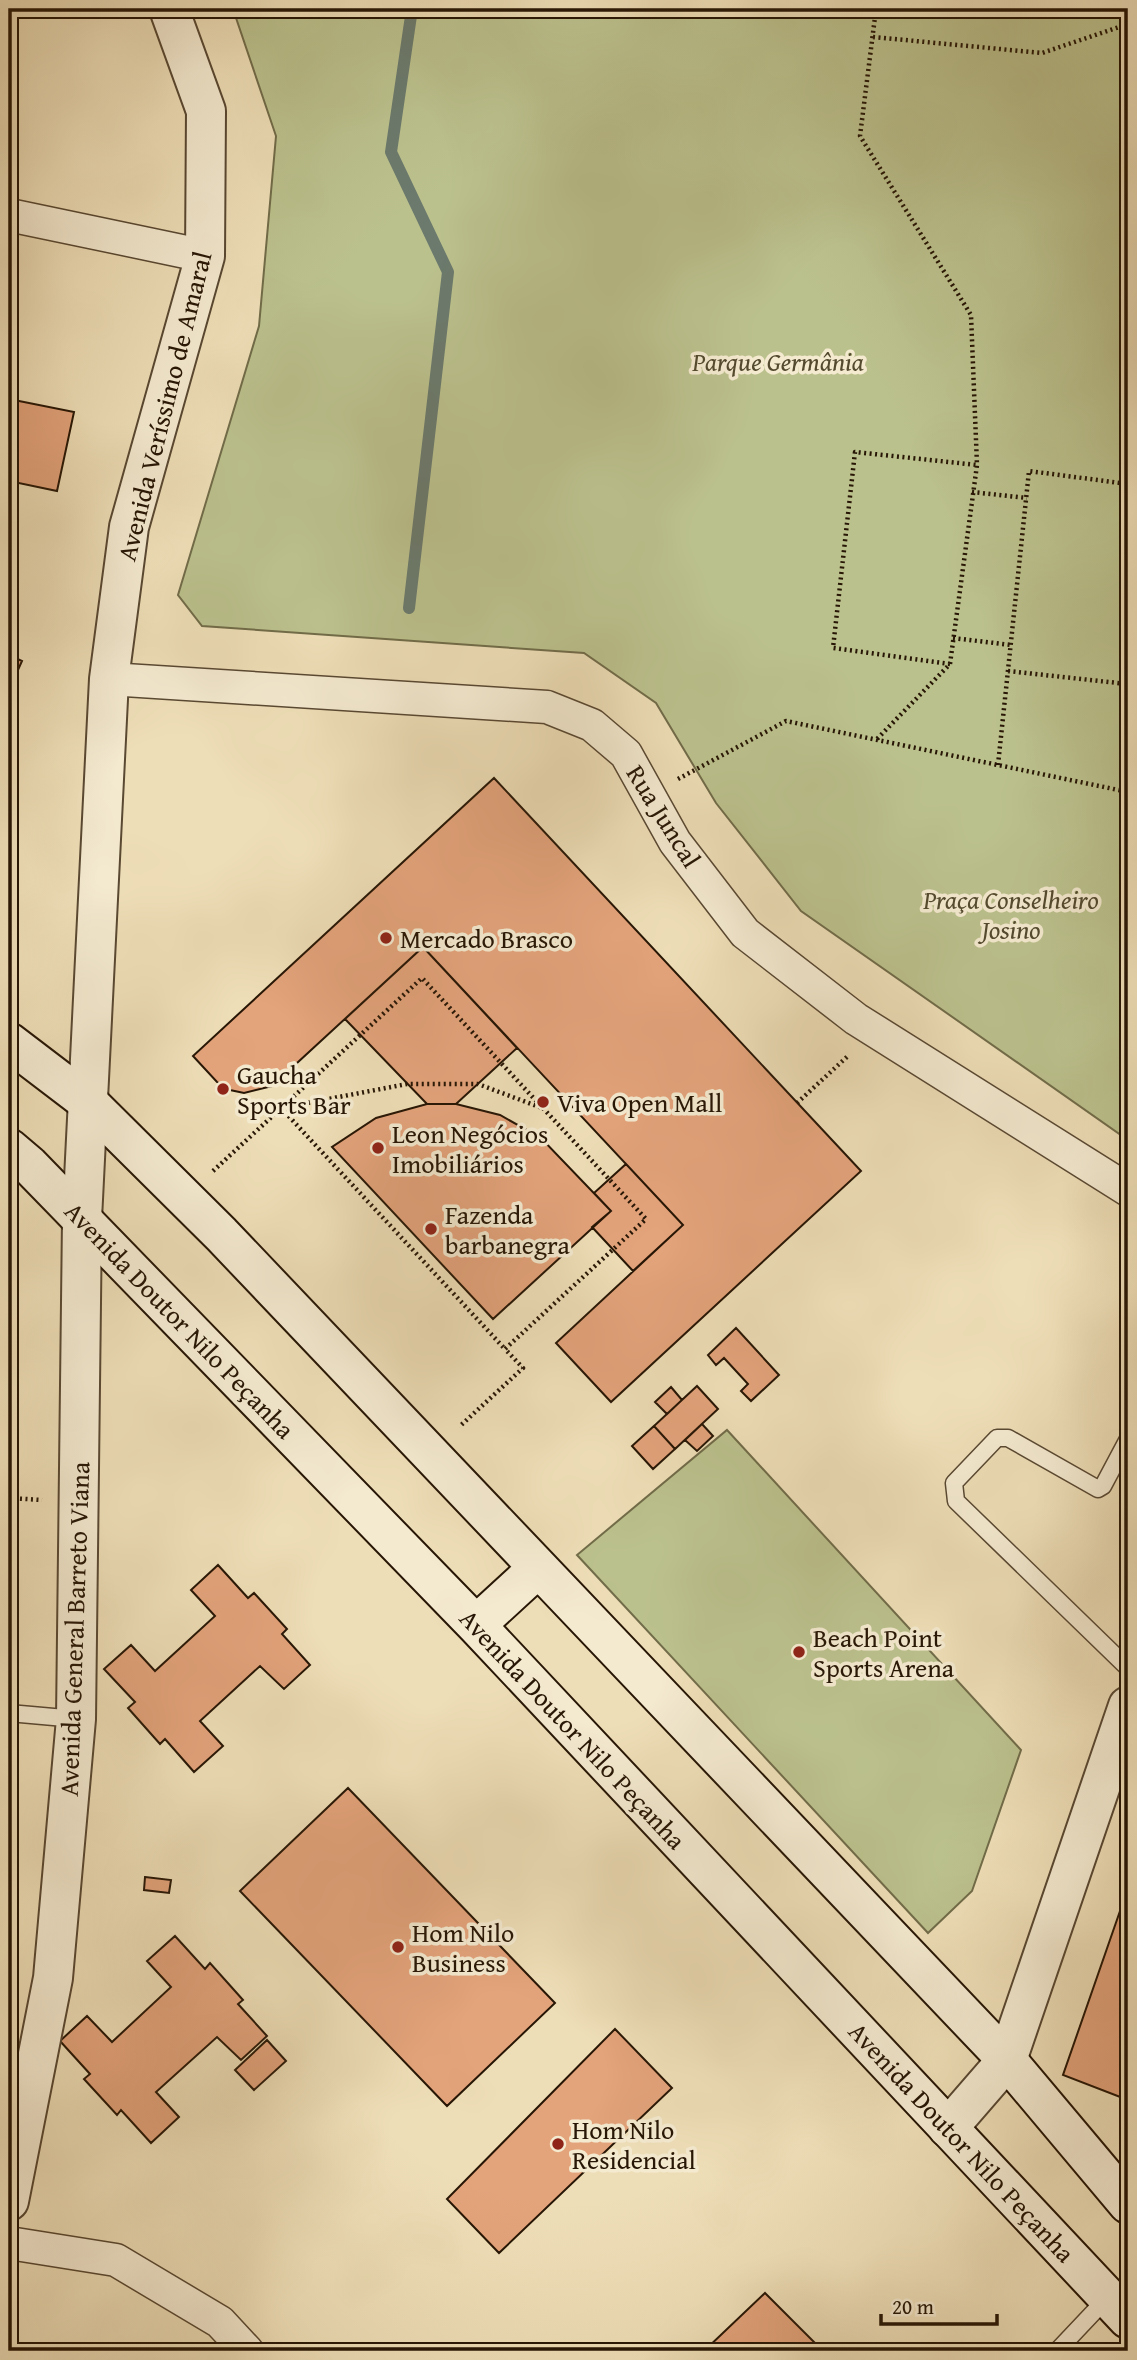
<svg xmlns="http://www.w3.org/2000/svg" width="1137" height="2360" viewBox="0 0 1137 2360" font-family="'Gentium Book Plus',serif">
<rect width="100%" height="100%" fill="#eedeb7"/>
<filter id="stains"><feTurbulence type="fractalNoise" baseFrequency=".00286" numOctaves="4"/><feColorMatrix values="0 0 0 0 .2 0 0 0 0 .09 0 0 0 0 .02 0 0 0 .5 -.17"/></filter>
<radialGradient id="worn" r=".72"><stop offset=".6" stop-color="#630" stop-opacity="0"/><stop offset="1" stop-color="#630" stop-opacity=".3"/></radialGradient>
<!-- green -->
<path fill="#bbc18d" stroke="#716c49" stroke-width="2" d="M233,9h895v1131l-327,-229 -85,-108 -60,-100 -72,-50 -382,-27 -24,-31 81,-269 17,-190z
M727,1430l294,320 -49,141 -44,42 -351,-378z"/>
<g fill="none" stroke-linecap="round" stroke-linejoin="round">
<!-- stream -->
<path stroke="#6b7a6d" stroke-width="12" d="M409,608l39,-336 -57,-120 21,-143"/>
</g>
<!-- building -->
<path fill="#e3a37b" stroke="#271605" stroke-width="2" d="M9,329l8,2 -8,39z
M9,399l65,13 -17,79 -48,-10z
M9,655l13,6 -13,29z
M494,778l367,393 -250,231 -55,-59 127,-118 -260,-278 -151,139 -28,7 -14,-3 -13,-8 -24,-26z
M423,947l94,101 -61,56h-29l-82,-85z
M427,1104h29l44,11 41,23 70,73 -118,108 -161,-172 44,-29z
M626,1164l57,61 -50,46 -41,-44 19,-16 -17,-18z
M736,1328l43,47 -28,26 -10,-10 7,-7 -24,-26 -8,7 -8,-10z
M697,1386l21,23 -43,40 -21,-23z
M671,1387l11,13 -15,14 -12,-12z
M702,1424l11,12 -16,15 -12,-11z
M654,1426l21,23 -22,20 -21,-23z
M218,1565l30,33 6,-5 33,36 -5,5 28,31 -26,24 -24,-23 -60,55 23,25 -29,26 -29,-33 -5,5 -32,-36 7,-6 -31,-33 27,-24 24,26 60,-55 -24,-26z
M348,1788l207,215 -108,103 -207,-215z
M145,1877l26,3 -2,13 -25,-3z
M1128,1888v212l-65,-25z
M175,1936l30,33 5,-6 33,37 -5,4 29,32 -26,24 -24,-23 -61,55 23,25 -28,26 -30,-33 -4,5 -33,-36 6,-5 -30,-33 27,-25 25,26 59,-55 -24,-26z
M615,2029l57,59 -173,165 -52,-54z
M267,2040l19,21 -32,29 -19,-20z
M765,2293l58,58h-119z"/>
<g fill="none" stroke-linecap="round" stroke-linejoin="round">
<defs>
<path id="service" d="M1128,1439l-25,47 -5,3 -90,-51h-11l-43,45 2,18 172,167
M9,1713l67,6
M1057,2351l51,-54"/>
<path id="minor" d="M9,215l196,41
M109,679l438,28 45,18 34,29 49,88 70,91 111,86 272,171
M9,2243l107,17 104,62 27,29"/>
<path id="tertiary" d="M948,2128l59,-68 121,-354
M9,2201l44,-223 23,-259 6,-500 27,-540 20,-152 76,-271 1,-145 -37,-102"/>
<path id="secondary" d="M9,1042l80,61 132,131 786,826 121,144
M9,1148l20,17 447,460 652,694
M476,1625l62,-57"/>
</defs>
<!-- service casing -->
<use href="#service" stroke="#594832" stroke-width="19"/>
<!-- minor casing -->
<use href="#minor" stroke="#594832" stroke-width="35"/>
<!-- tertiary casing -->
<use href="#tertiary" stroke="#594832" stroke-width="42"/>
<!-- secondary casing -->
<use href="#secondary" stroke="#271605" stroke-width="42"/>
<!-- path -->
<path stroke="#271605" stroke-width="4.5" stroke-dasharray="2 3.5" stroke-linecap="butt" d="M876,9l-16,127 111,179 6,150 -27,199 -74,76
M873,37l169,16 86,-29
M972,492l55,6
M953,638l58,7
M950,664l-117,-16 22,-196 122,13
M1008,671l119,13 1,-13
M998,765l31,-294 99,13
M678,779l108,-58 342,71
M797,1103l52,-48
M281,1108l224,241
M281,1108l126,-24h71l64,24
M213,1171l209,-193 224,241 -141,130 18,19 -64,59
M9,1498l33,2"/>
<!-- service -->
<use href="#service" stroke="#f4ead0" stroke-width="16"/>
<!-- minor -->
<use href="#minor" stroke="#f4ead0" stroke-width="32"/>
<!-- tertiary -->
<use href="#tertiary" stroke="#f4ead0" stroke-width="38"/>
<!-- secondary -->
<use href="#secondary" stroke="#f4ead0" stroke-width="38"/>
</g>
<!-- markers -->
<g fill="#8f2418" stroke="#f4ead0" stroke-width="2.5">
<circle cx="386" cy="938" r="7"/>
<circle cx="223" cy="1089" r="7"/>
<circle cx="543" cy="1102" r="7"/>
<circle cx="378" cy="1148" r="7"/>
<circle cx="431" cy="1229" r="7"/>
<circle cx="799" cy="1652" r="7"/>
<circle cx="398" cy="1947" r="7"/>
<circle cx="558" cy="2144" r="7"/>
</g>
<g text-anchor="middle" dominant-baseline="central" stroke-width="7" stroke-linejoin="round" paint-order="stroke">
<!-- park labels -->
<g font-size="26" font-style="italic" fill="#53492e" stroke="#f4ead0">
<text x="778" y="361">Parque Germânia</text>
<text x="1011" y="899">Praça Conselheiro<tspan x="1011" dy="30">Josino</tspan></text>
</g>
<!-- street labels -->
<g font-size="26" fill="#271605" stroke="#f4ead0">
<text transform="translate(164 406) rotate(-76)">Avenida Veríssimo de Amaral</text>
<text transform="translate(664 816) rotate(58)">Rua Juncal</text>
<text transform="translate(180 1320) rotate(46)">Avenida Doutor Nilo Peçanha</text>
<text transform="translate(74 1629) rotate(-88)">Avenida General Barreto Viana</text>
<text transform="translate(573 1729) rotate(47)">Avenida Doutor Nilo Peçanha</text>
<text transform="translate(962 2142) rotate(47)">Avenida Doutor Nilo Peçanha</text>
</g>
<!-- poi labels -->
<g font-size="26" fill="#271605" stroke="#f4ead0" text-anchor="start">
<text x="400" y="938">Mercado Brasco</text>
<text x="237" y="1074">Gaucha<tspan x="237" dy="30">Sports Bar</tspan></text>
<text x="557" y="1102">Viva Open Mall</text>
<text x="392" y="1133">Leon Negócios<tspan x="392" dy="30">Imobiliários</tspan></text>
<text x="445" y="1214">Fazenda<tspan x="445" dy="30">barbanegra</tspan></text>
<text x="813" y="1637">Beach Point<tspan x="813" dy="30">Sports Arena</tspan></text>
<text x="412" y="1932">Hom Nilo<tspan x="412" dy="30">Business</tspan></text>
<text x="572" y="2129">Hom Nilo<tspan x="572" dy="30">Residencial</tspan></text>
</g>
</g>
<!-- margin -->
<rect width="1137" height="2360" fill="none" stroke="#eedeb7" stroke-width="35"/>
<rect x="10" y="10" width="1116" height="2339" fill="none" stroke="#271605" stroke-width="3.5"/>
<rect x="18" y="18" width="1102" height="2325" fill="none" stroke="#271605" stroke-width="2"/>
<!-- scale -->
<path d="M881 2314v10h116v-10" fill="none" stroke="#271605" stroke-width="3.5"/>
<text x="892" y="2314" font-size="21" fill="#271605" stroke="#f4ead0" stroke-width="5" paint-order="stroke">20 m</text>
<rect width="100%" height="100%" filter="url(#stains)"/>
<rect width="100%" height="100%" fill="url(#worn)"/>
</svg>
